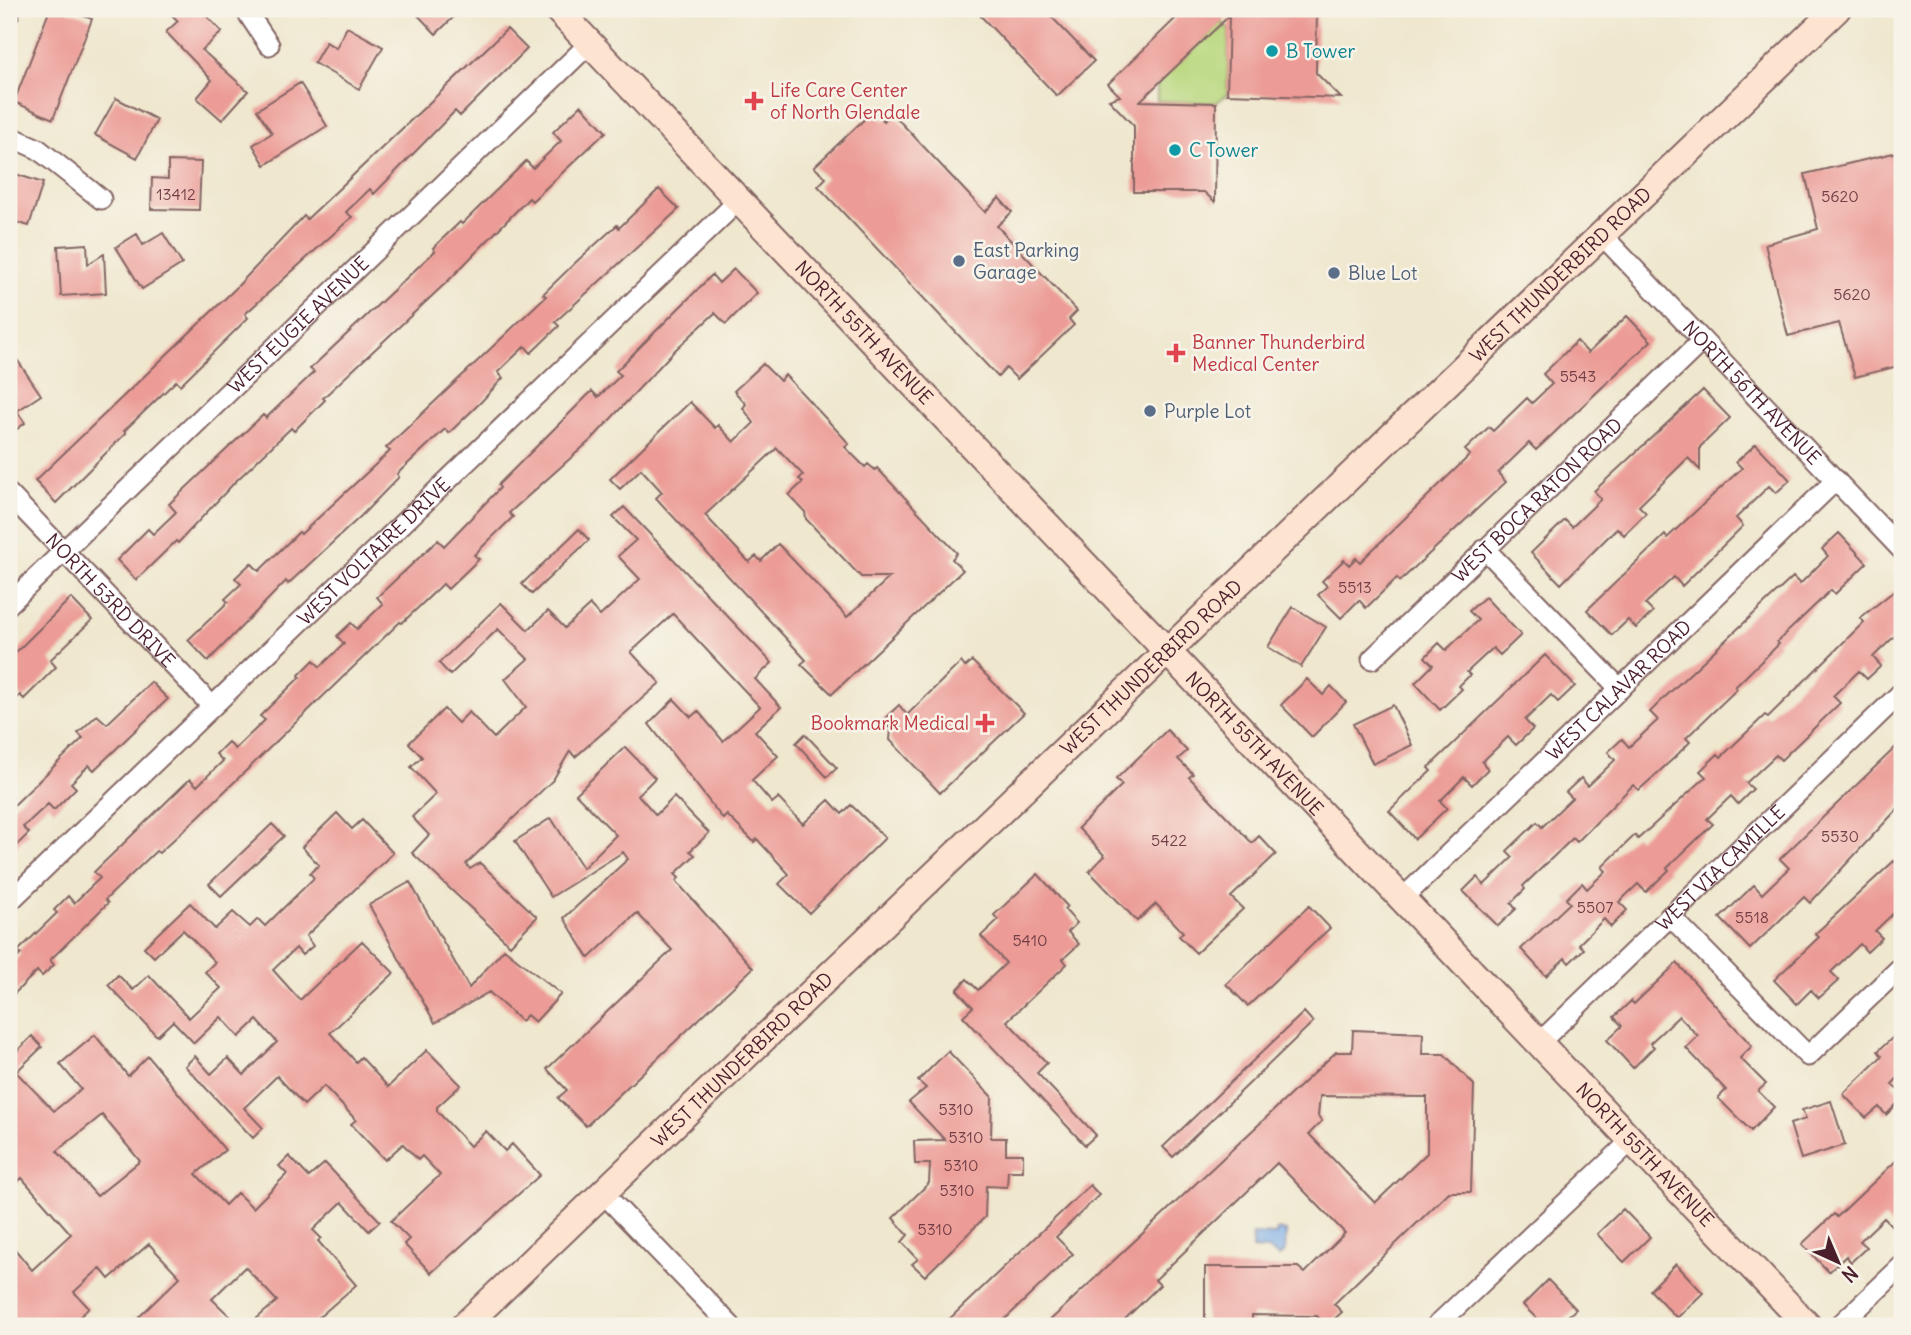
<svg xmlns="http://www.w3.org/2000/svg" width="1911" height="1335" viewBox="0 0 1911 1335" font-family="Delius,sans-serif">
<rect width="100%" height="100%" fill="#f7f3e8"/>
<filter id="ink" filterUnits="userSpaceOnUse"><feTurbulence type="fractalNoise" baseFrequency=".0143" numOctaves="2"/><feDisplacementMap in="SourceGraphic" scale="14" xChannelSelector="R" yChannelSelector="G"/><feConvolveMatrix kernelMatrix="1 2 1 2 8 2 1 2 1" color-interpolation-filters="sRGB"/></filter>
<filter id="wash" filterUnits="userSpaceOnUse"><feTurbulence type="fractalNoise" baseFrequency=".00686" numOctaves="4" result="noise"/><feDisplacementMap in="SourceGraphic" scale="28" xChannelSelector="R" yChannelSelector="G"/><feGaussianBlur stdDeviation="1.57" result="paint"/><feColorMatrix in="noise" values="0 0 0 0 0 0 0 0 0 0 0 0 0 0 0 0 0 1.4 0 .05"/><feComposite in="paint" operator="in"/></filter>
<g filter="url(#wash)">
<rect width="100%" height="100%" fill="#efe7ce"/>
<!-- green -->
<path fill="#b9d87f" stroke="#827c55" stroke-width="2" d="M1222,22l7,8 -2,64 -11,9 -59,-2v-17z"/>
<!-- water -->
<path fill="#7aace6" stroke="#626688" stroke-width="2" d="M1277,1230l9,1 -1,20 -6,6 -10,-7 -17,-1 1,-15 23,1z"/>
<g id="blocks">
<!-- building -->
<path fill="#ec9b96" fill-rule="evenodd" d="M50,9h14l28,10 -39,100 -39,-17z
M166,9h34l22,23 -20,18 46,41 -26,29 -25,-22 15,-18 -46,-48 12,-11z
M412,9h50l-26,25z
M974,9h70l50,52 -37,35z
M1165,9h152l-1,64 25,25 -114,-4 2,-78 -89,85 76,2 -1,99 -11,-10h-70v-66l-25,-26 11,-4 -12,-12 67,-65z
M347,27l36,20 -24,42 -45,-26 12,-21 10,6z
M507,29l20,20 -67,67 -5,-5 -81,83 -4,-5 -24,23 6,5 -107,97 3,4 -68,67 -4,-4 -52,50 2,2 -70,70 -21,-22 199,-191 70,-74 3,3z
M300,83l27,43 -62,39 -12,-20 19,-12 -15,-23z
M116,98l41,22 -20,38 -42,-23z
M581,105l25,27 -74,69 -3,-3 -80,82 -126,118 2,2 -31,31 -3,-3 -56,54 -57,61 -2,-2 -40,39 -19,-20 31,-31 5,5 23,-22 -7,-8 94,-89 3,3 48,-46 -4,-3 125,-118 -2,-3 27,-26 2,2 64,-63 7,7 28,-27 -8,-9z
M874,110l10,11 8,-8 93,99 14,-14 13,14 -15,14 80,85 -8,8 5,6 -57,54 -11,-11 -8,9 -180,-191 8,-8 -12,-11z
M1898,152l4,18v195l-47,12 -16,-54 -51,13 -23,-92 53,-15 -13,-55z
M168,161l33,1 -2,48 -48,-1 1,-31 16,1z
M9,172l34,11 -14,43 -20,-6z
M659,189l20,20 -124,113 4,4 -28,27 -6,-7 -27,26 5,6 -22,24 -32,31 -4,-4 -48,45 2,3 -38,39 -73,68 -2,-3 -78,80 -20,-21 40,-38 -3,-3 16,-15 -6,-6 16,-15 8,8 40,-39 2,2 89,-83 -4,-3 160,-152 -3,-2 33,-32 41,-37 2,3z
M163,233l19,31 -40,25 -26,-42 21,-13 6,11z
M87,244l1,20 16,-10 2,39 -45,3 -3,-50z
M734,269l23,24 -31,31 -11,-11 -41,38 -82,88 -83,74 4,4 -39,38 5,4 -31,30 -5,-5 -41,39 -2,-1 -203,196 -38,35 -3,-2 -51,49 3,3 -58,57 4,5 -12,11 -5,-5 -28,28v-33l12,-12 -3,-3 39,-38 -3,-3 14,-14 6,7 26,-25 -6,-6 96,-93 7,7 26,-25 -7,-7 12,-12 7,7 30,-29 -5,-4 40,-39 -1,-2 15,-15 6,7 24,-23 -7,-8 14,-13 6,6 26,-25 -6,-7 61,-57 6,6 56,-58 -2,-3 94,-94 6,6 23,-22 -5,-4 96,-96 7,8z
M1627,316l24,25 -115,109 -7,-7 -31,30 8,9 -106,99 -3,-3 -31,30 -7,-8 -18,18 -23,-23 9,-9 -5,-5 22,-21 5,5 7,-7 4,4 110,-107 -5,-5 24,-23 4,4 34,-33 5,5 20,-19 -9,-10 34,-33 11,12z
M18,361l23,34 -24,16 8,12 -16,12v-68z
M763,364l17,17 5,-6 59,63 5,6 -4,3 20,20 3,-3 7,6 2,-2 80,85 -5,6 11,11 -131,124 -31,-30 5,-4 -150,-162 6,-6 -21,-23 -21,20 -10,-10 80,-77 25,26 3,-3 16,17 20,-19 -11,-15 3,-4 -12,-13zM777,448l26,27 -4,4 4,3 -14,13 16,17 1,7 55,58h29l-43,40 -69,-73 -17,17 -5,-5 -7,6 -44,-47z
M1703,390l27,28 -30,29v23l-12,-12 -49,48 7,7 -22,22 -7,-7 -56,56 -30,-31 34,-33 7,7 29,-28 -7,-8z
M1756,444l34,36 -14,13 -7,-7 -33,32 7,8 -61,60 -8,-9 -29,27 8,8 -17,16 -8,-8 -16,15 -25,-25 78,-75 2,3 75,-70 -6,-6z
M624,507l148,156 -17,16 26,28 -26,24 23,25 -26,24 20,23 6,-5 25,26 26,-24 13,14 9,-9 34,33 -76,75 -30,-29 10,-10 -32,-35 -3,3 -27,-27 -4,4 -74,-95 25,-25 17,18 7,-6 25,30 37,-34 -87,-93 -42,38 29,31 -85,74 -5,-6 -17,29 -87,84 4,5 10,-6 57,54 -27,28 -98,-92 17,-18 -17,-18 24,-23 -25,-27 11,-10 -13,-14 35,-34 14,14 11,-11 25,26 32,-31 -21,-28 23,-20 -30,-30 -48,46 -11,-12 62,-60 27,27 20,-19 17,17 25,-23 10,11 40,-37 -22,-23 18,-16 -23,-23z
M579,529l10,11 -57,54 -10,-10z
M1839,533l28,30 -32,31 -4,-4 -54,52 2,2 -44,43 2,2 -51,49 4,4 -16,16 -35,32 -6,-5 -56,57 -4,-4 -50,48 2,3 -14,14 5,6 -18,17 -35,-35 14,-14 7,8 29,-28 -6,-6 30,-29 5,5 30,-29 -6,-6 15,-14 7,8 27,-26 -7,-8 14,-13 7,8 29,-27 -8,-8 15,-15 128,-120 7,7 28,-28 -6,-7z
M1894,591l8,8v30l-29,28 8,9 -14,13 -8,-8 -26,25 7,7 -59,57 -5,-5 -30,28 7,6 -15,15 -7,-8 -24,23 6,5 -46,44 2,2 -23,22 -8,-8 -19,18 8,8 -16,17 -7,-8 -25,25 5,5 -15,14 -4,-5 -19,18 -25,-27 49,-46 -4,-4 16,-16 5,6 19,-18 -4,-4 33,-32 3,4 68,-62 -6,-6 18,-17 3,3 44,-42 3,2 96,-95 -4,-4z
M1485,597l36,38 -21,20 -7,-7 -26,24 3,3 -11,11 3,3 -22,21 -25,-27 18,-18 -8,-8 14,-14 7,7 32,-30 -9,-9z
M71,598l21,22 -42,40 6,7 -32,32 -4,-4 -11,11v-47z
M1293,607l33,20 -25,40 -33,-20z
M1545,655l30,31 -17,16 -7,-7 -26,25 8,9 -17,16 -8,-8 -26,25 6,7 -16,16 -8,-8 -24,24 7,7 -32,31 -26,-28 42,-40 -3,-3z
M972,661l52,52 -84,80 -50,-53 1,-11 -9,-8 17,-16 8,10 54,-53 4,5z
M1307,679l16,16 8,-9 15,16 -34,35 -31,-32z
M151,682l17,17 -74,71 -5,-5 -18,18 5,5 -22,22 -6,-6 -25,23 6,6 -20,20v-43l74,-72 -5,-5 19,-18 10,9z
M1393,705l19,40 -39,19 -20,-40z
M1167,730l20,21 -9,8 15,15 -4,3 63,66 7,-7 17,18 -45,43 12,12 -47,44 -17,-17 4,-4 -27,-28 -19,17 -48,-50 16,-15 -27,-28 44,-43 -6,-6z
M805,734l32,34 -10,9 -31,-34z
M1902,741v63l-92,99 -6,-6 -54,52 -30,-31 34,-33 8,9 27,-26 -9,-9z
M625,747l30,31 -17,17 18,20 18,-18 35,36 -19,18 5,4 -20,19 4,4 -3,3 77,87 -167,158 -28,-28 9,-8 -20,-21 125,-119 -35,-37 -48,45 -25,-40 64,-59 -5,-7 -72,45 -36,-56 36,-23 32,50 33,-33 -40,-41z
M337,813l15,16 10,-9 31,33 -87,83 7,10 -11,9 -6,-7 -23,22 27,30 62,-59 32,32 -64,60 26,29 5,-5 27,30 39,-37 34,35 -24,22v4l33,35 16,-15 19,20 7,-7 28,31 -109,98 -27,-29 5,-5 -18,-18 49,-46 -18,-19 -4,4 -15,-16 -18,16 -34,-36 5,-4 -32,-34 -20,19 -27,-29 -33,32 19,20 -10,10 -68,-72 10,-10 16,18 17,-16 16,17 33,-33 -20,-22 -18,17 -18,-20 -27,26 -21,-22 -16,15 -49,-51 10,-10 15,15 16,-15 40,43 32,-30 -16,-16 10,-10 -32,-32 -29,27 -10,-10 46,-44 25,26 18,-17 17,15 8,-8 7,7 49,-48 -4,-5 9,-8 -17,-18z
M272,824l12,12 -63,60 -12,-12z
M1894,861l8,8v36l-27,26 7,7 -15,14 -7,-8 -29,28 8,8 -20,18 -8,-8 -14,14 -23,-24 45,-43 -4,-3z
M1038,874l29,32 -3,3 13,14 -9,9 11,12 -16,15 4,5 -60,57 40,42 -10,10 59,62 -11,10 -122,-129 10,-9 -16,-17 10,-11 11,11 28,-27 -25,-27 17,-16 -4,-5z
M410,882l59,106 35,-39 57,45 -26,28 -8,-7 -6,6 -32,-29 -54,31 -66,-118z
M1309,906l21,22 -82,78 -22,-22z
M1677,963l75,83 -12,12 26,26 -8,7 16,16 -23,24 -33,-33 8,-8 -40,-42 12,-12 -19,-20 -29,27 4,4 -21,21 -26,-28 15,-14 -8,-9 17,-16 3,3z
M1304,1012l9,10 -140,135 -10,-10z
M1902,1029v45l-10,10 10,10v5l-16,16 -7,-8 -13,11 -23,-24 39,-38 -4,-5z
M1353,1030l70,3 -1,21h22l30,31 -3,107h-22l-115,112 8,8 -15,14 -10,-10 -65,-1v11h-47v-59h93l7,6 40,-40 -68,-70 -122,117 5,5 -42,41h-74l292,-274h16zM1320,1096l107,1v56l-52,50 -66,-69 13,-13 -4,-5z
M95,1035l33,41 20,-20 77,94 -29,24 29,31 12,-12 16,15 34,-34 -8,-8 10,-10 20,21 16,-14 55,58 -11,10 -27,-29 -29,28 8,8 -3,3 38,44 -47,41h-61l29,-25 -32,-34 -33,32 28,27h-91l-10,-9 41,-40 -31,-33 -40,35 -9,-11 -26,24 15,16 -19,18h-61v-84l23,28 39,-36 -49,-56 -13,11v-130l23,-23 10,11 -26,25 38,39 27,-22 -21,-25zM102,1115l38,46 -43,35 -40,-45z
M948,1051l44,46 -1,41h15v16h17v17h-15l-1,16 -21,-1 -1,31 -60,59 -13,-12 6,-5 -16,-17 6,-7 -15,-17 36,-35 1,-19h-15l-1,-23 31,-1 -36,-38 17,-14 -8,-7z
M1831,1101l14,44 -44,14 -11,-35 16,-5 -4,-9z
M1902,1155v61l-10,10 -8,-8 -24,23 7,6 -16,15 -5,-6 -17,16 -27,-28 32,-30 3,3z
M1090,1185l9,10 -43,42 17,17 -75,72h-56z
M1623,1209l27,28 -26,25 -27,-28z
M1676,1264l27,29 -26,25 -27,-28z
M1548,1280l28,29 -19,17h-13l-21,-21z"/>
</g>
</g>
<g filter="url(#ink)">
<use href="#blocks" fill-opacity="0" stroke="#846564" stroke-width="2"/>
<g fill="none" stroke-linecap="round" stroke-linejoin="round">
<defs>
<g id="street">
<path d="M245,9l24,36"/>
<path d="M9,13l1,-4"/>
<path d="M9,136l29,13 63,50"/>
<path id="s1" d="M1601,234l301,316"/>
<path id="s2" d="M9,494l203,212"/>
<path d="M1485,549l135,140"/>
<path id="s3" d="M9,604l580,-560"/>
<path id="s4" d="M1372,659l330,-318"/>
<path id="s5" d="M1402,899l434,-419"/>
<path id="s6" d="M9,902l728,-700"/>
<path d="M1670,916l138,140 94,-90"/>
<path id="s7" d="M1539,1043l363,-351"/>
<path d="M603,1193l128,133"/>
<path d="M1436,1326l196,-186"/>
<path d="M1839,1326l63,-60"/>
</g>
<g id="secondary">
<path id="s8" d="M557,9l1251,1317"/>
<path id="s9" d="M464,1326l1373,-1317"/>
</g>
</defs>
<!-- street casing -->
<use href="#street" stroke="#846564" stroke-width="23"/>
<!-- secondary casing -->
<use href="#secondary" stroke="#846564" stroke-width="30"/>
<!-- street -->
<use href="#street" stroke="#fff" stroke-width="19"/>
<!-- secondary -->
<use href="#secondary" stroke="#fde4d1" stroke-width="26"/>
</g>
</g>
<!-- markers -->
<g fill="#0f9aa8" stroke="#f7f3e8" stroke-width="2.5">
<circle cx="1272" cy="51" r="7"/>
<circle cx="1175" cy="150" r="7"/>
</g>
<g fill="#e0444e" stroke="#f7f3e8" stroke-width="2.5">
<path d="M750.5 90.5h7v7h7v7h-7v7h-7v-7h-7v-7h7z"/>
<path d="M1172.5 342.5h7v7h7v7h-7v7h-7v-7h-7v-7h7z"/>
<path d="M981.5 712.5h7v7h7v7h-7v7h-7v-7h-7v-7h7z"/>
</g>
<g fill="#5c6f8a" stroke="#f7f3e8" stroke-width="2.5">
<circle cx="959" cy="261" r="7"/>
<circle cx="1334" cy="273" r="7"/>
<circle cx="1150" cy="411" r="7"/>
</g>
<g text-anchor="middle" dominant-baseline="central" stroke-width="5" stroke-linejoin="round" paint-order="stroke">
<!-- number labels -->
<g font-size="16" fill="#723e46">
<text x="176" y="194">13412</text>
<text x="1840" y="196">5620</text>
<text x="1852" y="294">5620</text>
<text x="1578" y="376">5543</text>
<text x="1355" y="587">5513</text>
<text x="1840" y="836">5530</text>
<text x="1169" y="840">5422</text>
<text x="1595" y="907">5507</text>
<text x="1752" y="917">5518</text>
<text x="1030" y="940">5410</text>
<text x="956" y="1109">5310</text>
<text x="966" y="1137">5310</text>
<text x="961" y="1165">5310</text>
<text x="957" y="1190">5310</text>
<text x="935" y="1229">5310</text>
</g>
<!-- culture labels -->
<g font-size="19" fill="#0d838f" stroke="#f7f3e8" text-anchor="start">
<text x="1286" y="51">B Tower</text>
<text x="1189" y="150">C Tower</text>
</g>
<!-- health labels -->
<g font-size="19" fill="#be3a42" stroke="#f7f3e8" text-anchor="start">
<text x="770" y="90">Life Care Center<tspan x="770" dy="22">of North Glendale</tspan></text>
<text x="1192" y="342">Banner Thunderbird<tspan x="1192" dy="22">Medical Center</tspan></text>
<text x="969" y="723" text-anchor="end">Bookmark Medical</text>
</g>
<!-- service labels -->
<g font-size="19" fill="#4e5e75" stroke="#f7f3e8" text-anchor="start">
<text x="973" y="250">East Parking<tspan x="973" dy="22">Garage</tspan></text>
<text x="1348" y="273">Blue Lot</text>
<text x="1164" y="411">Purple Lot</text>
</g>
<!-- street labels -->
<g font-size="19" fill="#4a1f2b" stroke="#f7f3e8">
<text stroke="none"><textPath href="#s9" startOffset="1519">WEST THUNDERBIRD ROAD</textPath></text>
<text stroke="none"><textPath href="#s3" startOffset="402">WEST EUGIE AVENUE</textPath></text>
<text stroke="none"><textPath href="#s8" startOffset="446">NORTH 55TH AVENUE</textPath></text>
<text stroke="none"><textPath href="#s1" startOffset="219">NORTH 56TH AVENUE</textPath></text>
<text stroke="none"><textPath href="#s4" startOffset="229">WEST BOCA RATON ROAD</textPath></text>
<text stroke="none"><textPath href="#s6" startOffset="506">WEST VOLTAIRE DRIVE</textPath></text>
<text stroke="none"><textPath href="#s2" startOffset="147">NORTH 53RD DRIVE</textPath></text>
<text stroke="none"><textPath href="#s9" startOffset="952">WEST THUNDERBIRD ROAD</textPath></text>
<text stroke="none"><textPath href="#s5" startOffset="301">WEST CALAVAR ROAD</textPath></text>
<text stroke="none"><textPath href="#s8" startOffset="1013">NORTH 55TH AVENUE</textPath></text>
<text stroke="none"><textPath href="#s7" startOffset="252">WEST VIA CAMILLE</textPath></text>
<text stroke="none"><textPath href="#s9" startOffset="385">WEST THUNDERBIRD ROAD</textPath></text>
<text stroke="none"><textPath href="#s8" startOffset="1580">NORTH 55TH AVENUE</textPath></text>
</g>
</g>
<!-- margin -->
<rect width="1911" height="1335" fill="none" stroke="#f7f3e8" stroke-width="35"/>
<!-- north arrow -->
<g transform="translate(1838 1262) rotate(136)" stroke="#f7f3e8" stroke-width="5" paint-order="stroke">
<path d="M0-5L12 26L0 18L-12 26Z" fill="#4a1f2b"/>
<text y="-10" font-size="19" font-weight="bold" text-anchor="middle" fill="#4a1f2b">N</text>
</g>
</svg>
